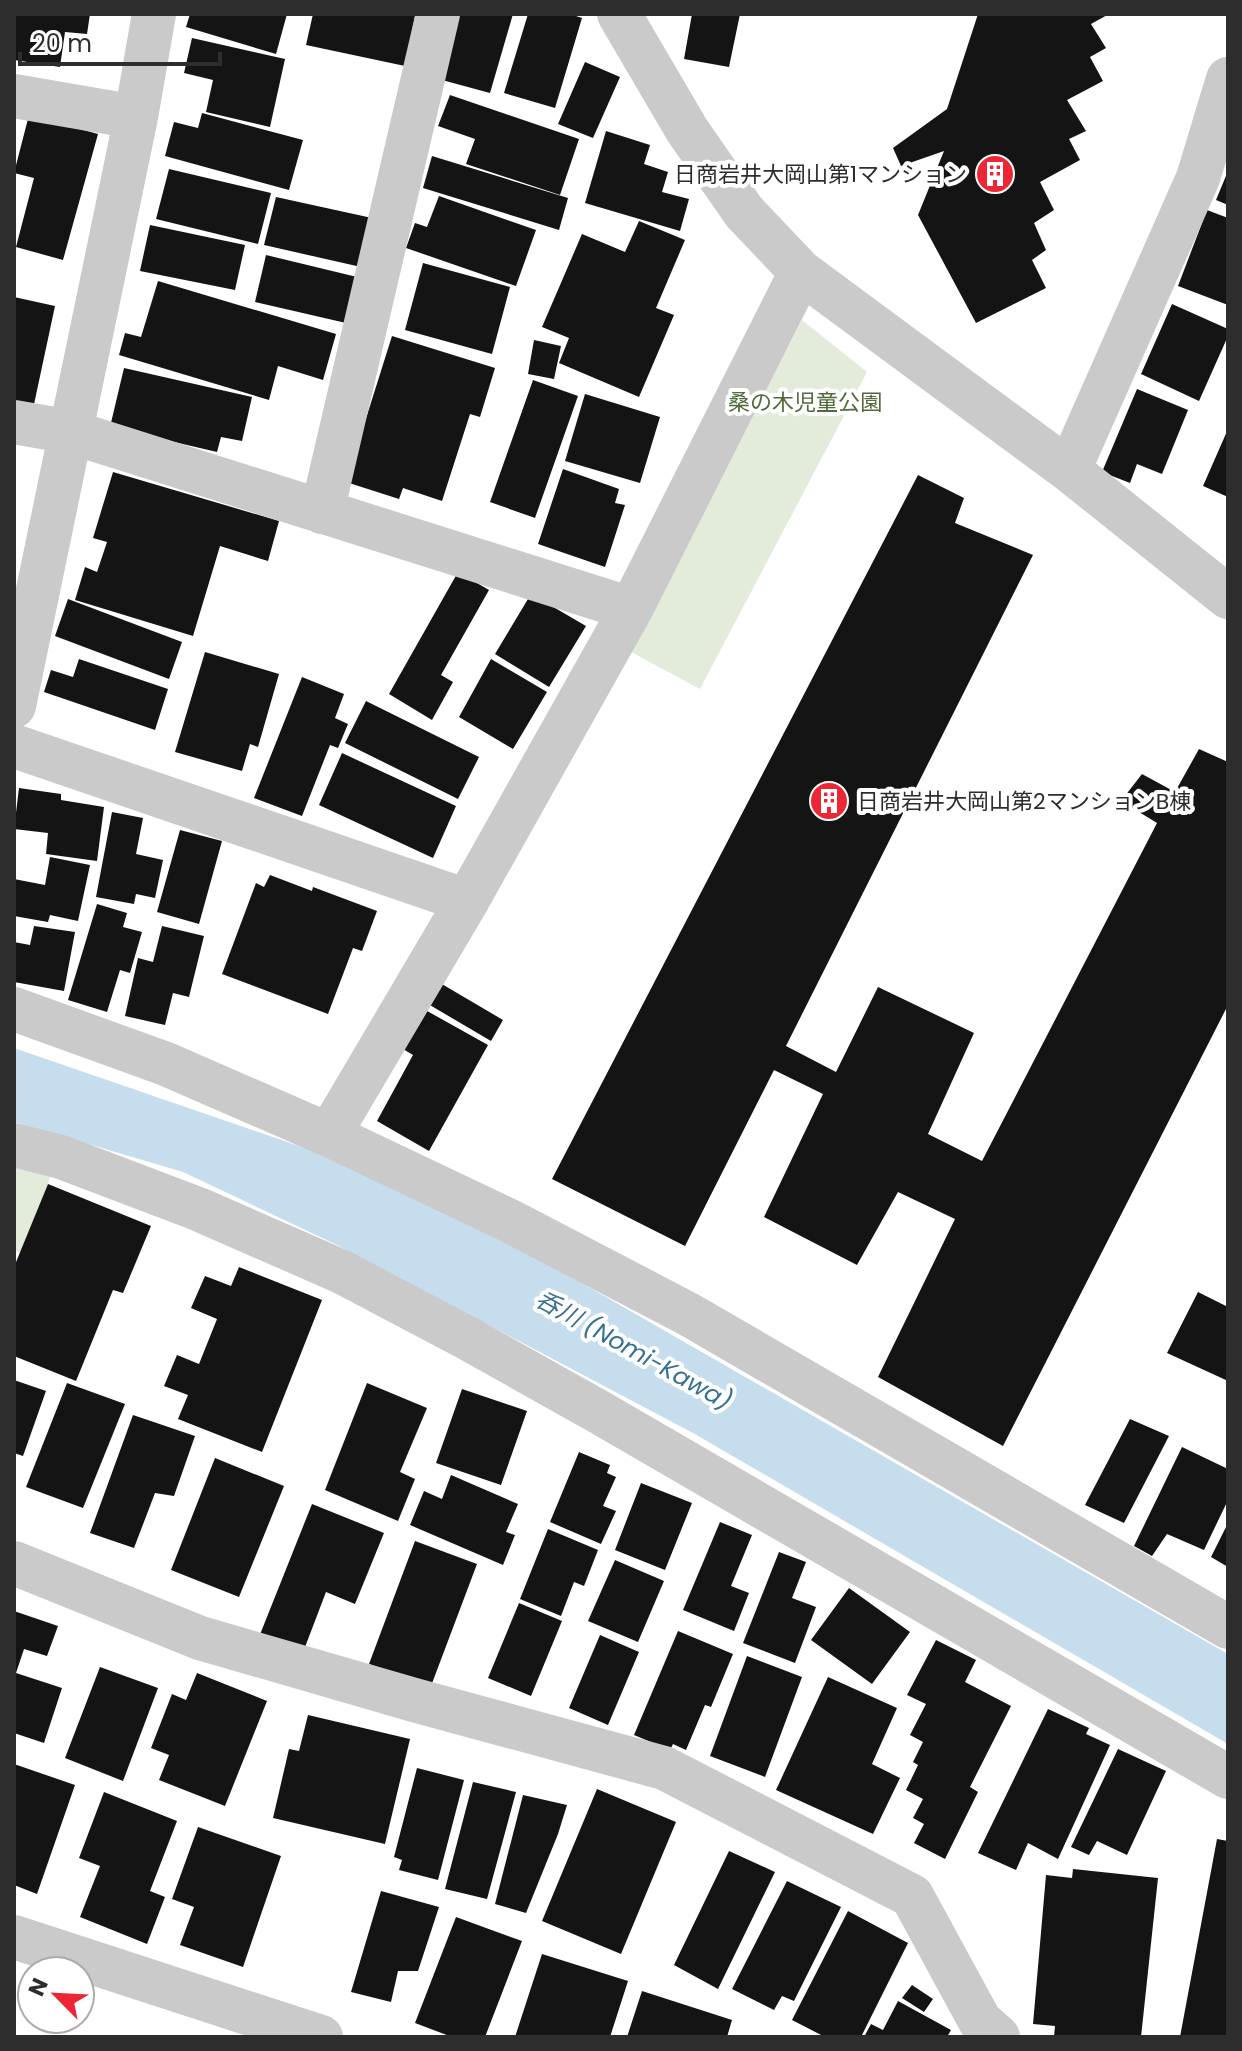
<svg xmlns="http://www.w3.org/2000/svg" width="1242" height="2051" viewBox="0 0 1242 2051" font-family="Poppins,'Noto Sans JP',sans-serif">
<rect width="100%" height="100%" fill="#fff"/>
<!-- green -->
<path fill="#e3ebda" d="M802,320l65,52 -167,317 -69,-37z
M14,1153l41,10 -32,91 -9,-4z"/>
<!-- water -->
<path fill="#c5ddec" d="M14,1048l340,117 151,74 702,403 21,12v90l-535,-311 -356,-188 -154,-73 -169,-50z"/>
<!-- building -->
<path fill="#141414" d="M14,14h76l-3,20 -22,-2 -5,35 -46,-7z
M190,14h97l-11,40 -90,-27z
M313,14h91l11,2 -10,50 -99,-21z
M460,14h53l-23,79 -48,-13z
M528,14h42l12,4 -27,90 -51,-15z
M692,14h48l-11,53 -45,-8z
M978,14h131l-18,10 15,24 -16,9 13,24 -36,19 19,31 -17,8 11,21 -40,22 14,28 -20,13 12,27 -14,10 14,28 -70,35 -58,-108 26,-64 -43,15 -8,-18 54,-39z
M192,38l93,21 -15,68 -64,-15 7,-32 -29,-7z
M585,62l35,15 -27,61 -35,-14z
M450,95l129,44 -19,56 -94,-31 9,-25 -37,-13z
M202,113l101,27 -14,50 -124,-34 9,-34 24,6z
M29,115l69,19 -35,126 -47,-13 18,-69 -20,-5z
M606,131l44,14 -6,19 24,8 -6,20 27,7 -9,32 -95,-28z
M432,156l136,42 -9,32 -136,-42z
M169,169l102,24 -13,51 -102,-25z
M1228,171v34l-12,-5z
M439,196l97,34 -20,56 -110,-38 9,-25 12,4z
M276,197l96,21 -11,49 -97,-22z
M1207,210l21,8v87l-50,-19z
M639,221l46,19 -29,68 18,7 -35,82 -80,-34 10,-25 -27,-11 40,-93 43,18z
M150,225l95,20 -10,45 -95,-19z
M266,255l91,22 -11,46 -91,-21z
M423,263l87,24 -18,67 -87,-24z
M158,281l178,53 -13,46 -45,-14 -9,34 -150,-45 6,-22 16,4z
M14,297l41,9 -22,103 -19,-4z
M1172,304l56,25v7l-29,65 -58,-27z
M392,336l103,32 -15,49 -10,-3 -28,87 -39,-13 -4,11 -53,-17z
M534,340l27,6 -7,33 -26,-5z
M124,368l128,29 -10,44 -21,-4 -4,15 -107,-25z
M533,380l45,16 -43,122 -45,-16z
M1137,389l51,21 -26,64 -25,-10 -7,19 -28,-11z
M585,394l75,23 -20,66 -75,-22z
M1228,429v68l-25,-11z
M563,469l56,20 -4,14 10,2 -20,62 -67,-23z
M113,472l166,49 -11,40 -48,-15 -27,90 -118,-36 10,-33 12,5 10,-30 -14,-4z
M918,475l46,23 -9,25 78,32 -247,491 50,26 42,-85 96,46 -46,101 54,27 175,-338 -36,-22 21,-27 33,18 24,-43 29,13v243l-225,441 -125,-69 77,-158 -57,-27 -41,73 -93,-48 59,-123 -49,-24 -89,176 -133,-67z
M458,572l31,18 -48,85 12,7 -21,38 -43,-26z
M531,594l55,32 -37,61 -54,-33z
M68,599l114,43 -13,37 -114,-43z
M205,652l74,22 -21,73 -8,-3 -8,27 -67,-19z
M79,659l89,30 -13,41 -111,-38 7,-22 22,7z
M491,659l56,33 -34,57 -54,-32z
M302,677l42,17 -9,24 13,6 -10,24 -8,-3 -28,71 -48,-18z
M366,701l113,56 -21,42 -113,-56z
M342,753l114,53 -23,52 -114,-53z
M19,788l42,6v6l43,7 -7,54 -51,-7 2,-21 -34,-4z
M112,812l31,6 -7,36 27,6 -8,38 -19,-4 -2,10 -38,-7z
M180,830l42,11 -23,83 -42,-12z
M50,857l40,8 -12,56 -28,-6 -2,7 -34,-6v-37l31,6z
M270,875l42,16 1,-4 64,24 -15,40 -9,-3 -25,66 -106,-40 34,-91 8,4z
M97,904l30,9 -4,14 19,5 -12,41 -10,-3 -13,42 -39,-12z
M34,926l41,6 -11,59 -50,-9v-40l16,3z
M162,926l42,10 -15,61 -16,-4 -8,32 -40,-9 13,-58 15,4z
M435,980l68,40 -12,21 -68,-40z
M420,1007l68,38 -59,106 -52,-30 36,-66 -15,-9z
M48,1184l103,42 -28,67 -10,-3 -37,91 -62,-25v-89z
M239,1267l83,33 -60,152 -84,-33 10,-24 -24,-9 13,-31 22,9 18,-45 -26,-11 14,-32 26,10z
M1198,1292l30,15v74l-61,-28z
M14,1380l32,11 -23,65 -9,-3z
M67,1383l58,21 -42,104 -57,-21z
M367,1383l60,25 -27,64 15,7 -17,42 -73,-31z
M462,1389l65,22 -26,74 -65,-22z
M133,1415l62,21 -21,60 -19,-3 -21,55 -44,-15z
M1130,1419l39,17 -45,87 -39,-18z
M1182,1447l46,22v31l-24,50 -37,-16 -15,22 -18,-10z
M579,1452l31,13 -3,8 9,4 -13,29 13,5 -15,33 -51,-22z
M215,1458l69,28 -45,111 -68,-27z
M451,1475l67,29 -12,28 9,3 -12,30 -93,-40 14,-34 18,8z
M641,1483l51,20 -27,67 -50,-20z
M312,1504l72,29 -29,71 -29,-12 -24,63 -43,-18z
M720,1522l32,13 -21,51 18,7 -15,38 -51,-21z
M1228,1523v44l-17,-10z
M548,1529l50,21 -14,36 -10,-4 -13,34 -41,-17z
M415,1541l62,23 -46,122 -62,-22z
M779,1552l27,10 -14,36 24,9 -21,56 -52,-20z
M615,1560l49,21 -26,61 -50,-21z
M849,1588l61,44 -38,52 -61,-44z
M519,1603l43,18 -31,75 -43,-18z
M14,1611l44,15 -11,30 -23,-7 -8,24 46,15 -18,55 -30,-10z
M678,1631l55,23 -22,53 -6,-2 -19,45 -13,-6 -3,6 -36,-15z
M600,1635l39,17 -31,73 -39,-17z
M936,1640l40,20 -11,22 46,24 -41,81 8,5 -33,67 -31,-16 10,-19 -11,-6 10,-19 -17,-9 12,-25 -5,-3 10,-20 -13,-7 16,-31 -19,-9z
M747,1656l55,21 -37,100 -55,-21z
M100,1667l58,21 -35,93 -58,-23z
M197,1673l70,28 -42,105 -66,-26 10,-25 -18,-7 21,-54 14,6z
M828,1677l69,31 -25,56 28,14 -27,56 -97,-44z
M1048,1709l41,19 -3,6 24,11 -52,114 -30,-16 -12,27 -38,-17z
M308,1715l102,24 -25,105 -112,-26 16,-69 10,2z
M1118,1749l48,22 -39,84 -30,-14 -8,14 -18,-8z
M14,1764l61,21 -38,109 -23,-9z
M417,1768l47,12 -26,100 -39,-10 3,-10 -8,-3z
M473,1782l43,10 -29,107 -42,-10z
M597,1789l79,33 -55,132 -79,-33z
M104,1792l73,29 -27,70 15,6 -18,47 -67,-27 20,-51 -21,-8z
M523,1795l44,10 -9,29 -32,79 -31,-9z
M198,1827l83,29 -38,111 -63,-22 14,-38 -22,-8z
M1217,1839l11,2v196h-48z
M729,1851l46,21 -57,117 -44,-24z
M1073,1869l85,9 -17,159h-87l1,-11 -22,-2 13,-149 26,3z
M787,1881l54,26 -47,94 -12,-5 -8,14 -42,-21z
M381,1891l58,16 -21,64h-20l-7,31 -40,-10z
M848,1911l60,32 -47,94h-36l-33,-17z
M456,1917l66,24 -37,96h-33l-37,-14z
M542,1954l86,27 -18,56h-95z
M912,1985l21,14 -9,13 -22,-14z
M642,1991l90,29 -5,17h-100z
M898,2001l53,29 -4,7h-83l7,-13 12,6z"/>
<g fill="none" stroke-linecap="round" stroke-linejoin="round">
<!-- minor -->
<path stroke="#cacaca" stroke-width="44" d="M619,14l68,116 57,82 57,60 268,198 159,127
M14,96l122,21
M14,422l57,10 560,177
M1069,470l129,-292 30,-99
M322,512l116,-498
M14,706l122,-589 18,-103
M14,746l453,155
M14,1009l152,55 163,71 181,86 178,93 540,313
M329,1135l138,-234 164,-292 170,-337
M14,1145l47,12 137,52 144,63 127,67 130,73 629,365
M14,1563l186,75 214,62 250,68 248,128 68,125 18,16
M14,1937l307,100"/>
</g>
<!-- icons -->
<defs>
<symbol id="building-disc" viewBox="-11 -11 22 22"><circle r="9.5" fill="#ed2636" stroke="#fff"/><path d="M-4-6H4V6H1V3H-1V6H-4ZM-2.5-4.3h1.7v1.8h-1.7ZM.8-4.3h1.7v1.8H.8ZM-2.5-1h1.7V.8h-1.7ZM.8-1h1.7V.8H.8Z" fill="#fff"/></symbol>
</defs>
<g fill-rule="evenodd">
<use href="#building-disc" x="973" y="152" width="44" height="44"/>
<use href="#building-disc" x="807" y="779" width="44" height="44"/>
</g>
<g text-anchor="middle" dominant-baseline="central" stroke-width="8" stroke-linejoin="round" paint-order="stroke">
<!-- poi labels -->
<g font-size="22" fill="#2d2d2d" stroke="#fff" text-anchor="end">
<text x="967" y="174">日商岩井大岡山第1マンション</text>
<text x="857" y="801" text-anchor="start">日商岩井大岡山第2マンションB棟</text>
</g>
<!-- park labels -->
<g font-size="22" fill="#506a39" stroke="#fff">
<text x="805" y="402">桑の木児童公園</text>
</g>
<!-- water labels -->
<g font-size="24" font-style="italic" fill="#387092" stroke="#fff">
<text transform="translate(634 1350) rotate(29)">呑川 (Nomi-Kawa)</text>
</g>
</g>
<!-- border -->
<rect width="1242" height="2051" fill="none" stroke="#2d2d2d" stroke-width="32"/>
<!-- north arrow -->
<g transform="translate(56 1995) rotate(294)"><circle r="38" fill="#ffffff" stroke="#ababab" stroke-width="2"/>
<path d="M0-6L14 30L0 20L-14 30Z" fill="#ed2636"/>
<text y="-12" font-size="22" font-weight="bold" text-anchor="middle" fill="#2d2d2d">N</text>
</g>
<!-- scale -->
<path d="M20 52v12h200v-12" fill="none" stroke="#2d2d2d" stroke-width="4"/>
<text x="32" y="52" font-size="24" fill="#2d2d2d" stroke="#ffffff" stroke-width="6" paint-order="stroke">20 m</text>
</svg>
